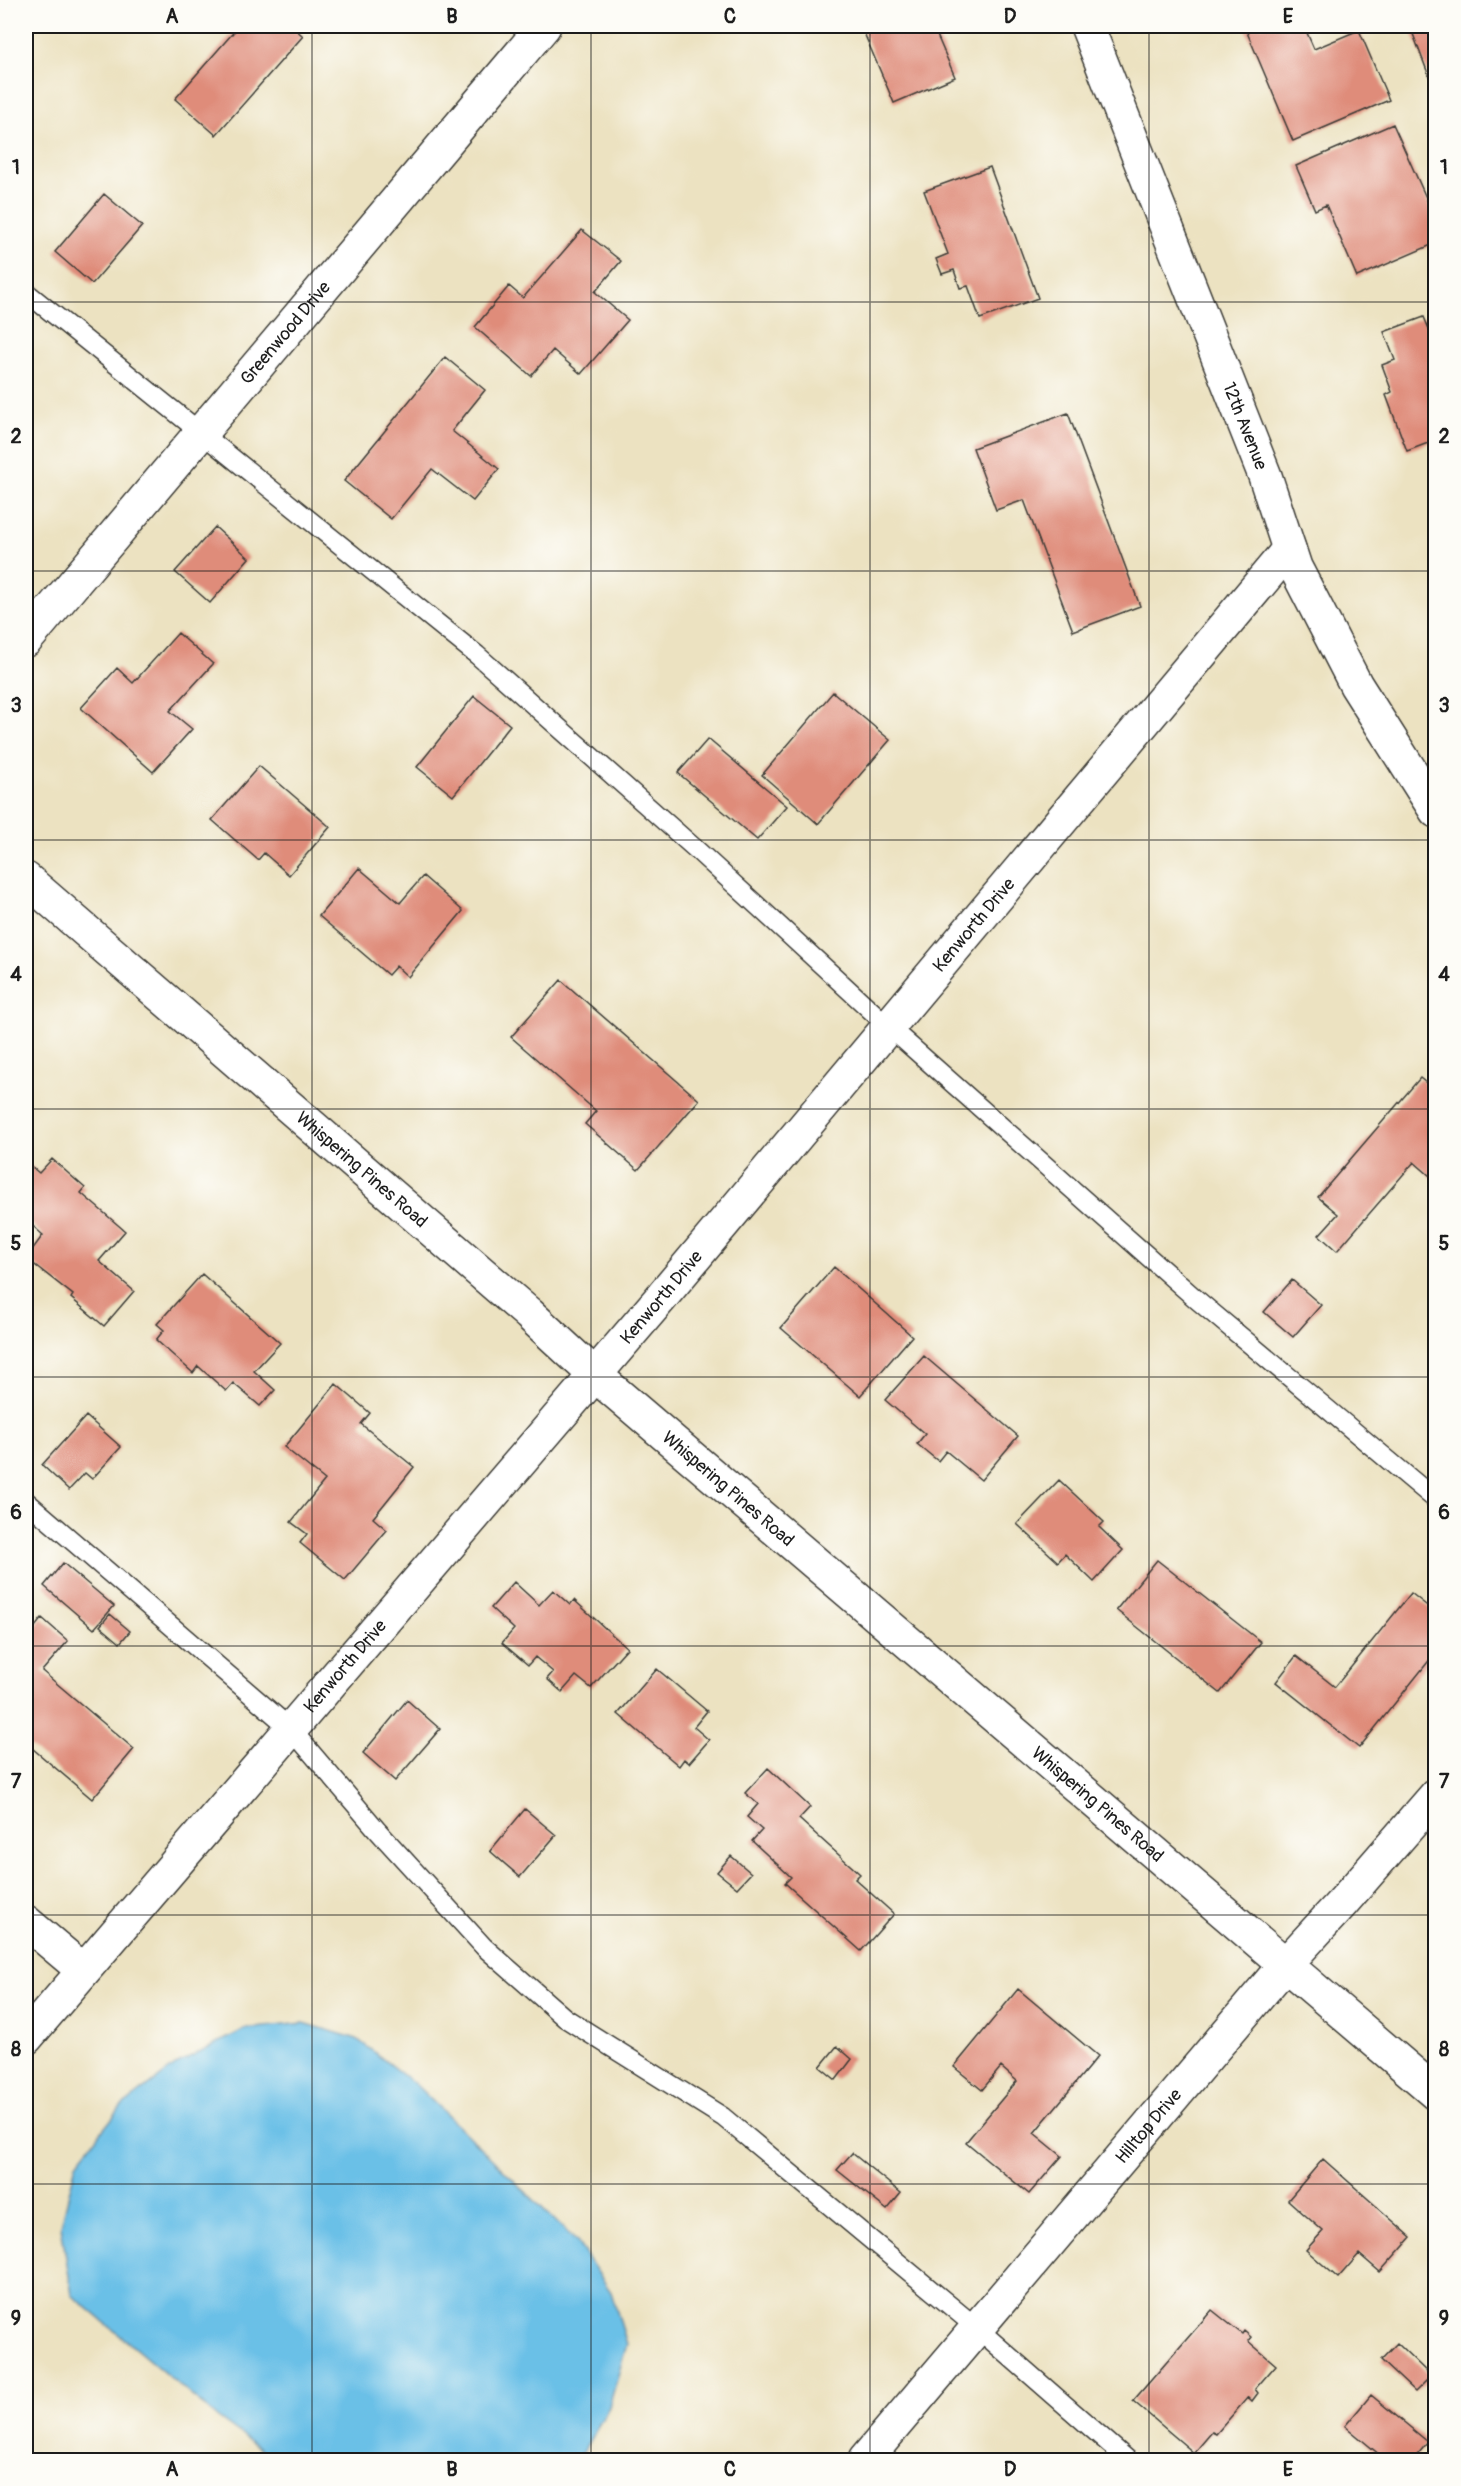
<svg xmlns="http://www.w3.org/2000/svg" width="1461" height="2486" viewBox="0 0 1461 2486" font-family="Pangolin,sans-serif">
<rect width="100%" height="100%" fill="#fdfcf7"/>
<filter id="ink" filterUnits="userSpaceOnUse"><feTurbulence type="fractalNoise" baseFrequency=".0167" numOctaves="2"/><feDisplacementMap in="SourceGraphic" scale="12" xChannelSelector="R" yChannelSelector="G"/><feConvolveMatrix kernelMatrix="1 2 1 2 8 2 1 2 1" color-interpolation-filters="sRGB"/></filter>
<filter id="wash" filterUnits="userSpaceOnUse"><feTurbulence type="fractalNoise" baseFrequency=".008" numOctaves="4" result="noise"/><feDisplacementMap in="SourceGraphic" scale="24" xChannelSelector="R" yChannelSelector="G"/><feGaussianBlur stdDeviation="1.35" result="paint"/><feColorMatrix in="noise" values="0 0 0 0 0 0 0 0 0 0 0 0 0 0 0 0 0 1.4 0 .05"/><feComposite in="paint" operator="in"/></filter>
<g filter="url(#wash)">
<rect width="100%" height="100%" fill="#ece2c1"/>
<!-- water -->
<path fill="#6ac0e7" stroke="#436e82" stroke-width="1.5" d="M304,2023l53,16 59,46 161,157 34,50 16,52 -18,63 -31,53h-302l-58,-42 -146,-123 -11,-69 15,-62 45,-57 57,-43 67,-35z"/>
<g id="blocks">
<!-- building -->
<path fill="#df8c7a" d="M239,26h53l11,10 -87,99 -41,-36z
M861,26h72l22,51 -61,26z
M1257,26h47l10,23 45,-19 30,70 -96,41 -47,-111z
M1410,26h26v57l-4,1z
M1393,124l43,96v23l-79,34 -31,-72 -11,5 -19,-44z
M990,167l48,131 -58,21 -12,-33 -8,2 -6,-18 -12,4 -6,-15 12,-5 -24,-63z
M104,194l38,32 -50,58 -37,-32z
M582,230l39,31 -26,31 33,28 -47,54 -28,-24 -22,26 -56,-49 34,-41 14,12z
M1424,317l12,29v94l-29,11 -21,-56 6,-3 -10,-27 13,-5 -11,-28z
M445,357l40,33 -33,41 47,38 -26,32 -41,-32 -41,50 -47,-38z
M1068,413l72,193 -67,25 -49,-131 -28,10 -23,-62z
M215,527l34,31 -39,45 -35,-31z
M178,633l35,31 -43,47 22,18 -39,43 -72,-64 36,-40 16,15z
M833,692l57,48 -72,84 -56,-49z
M474,696l36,29 -57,71 -36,-29z
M708,739l79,67 -30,34 -79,-67z
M259,766l71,61 -41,48 -25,-22 -6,7 -46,-40z
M359,868l41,35 23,-27 40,35 -55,66 -12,-11 -8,9 -69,-59z
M561,980l138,120 -61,70 -53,-46 11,-13 -85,-74z
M1420,1078l16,13v90l-22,-19 -77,89 -18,-16 19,-21 -20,-17z
M52,1159l33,29 -4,5 44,38 -26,30 35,30 -30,35 -33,-28 2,-3 -47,-37 17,-23 -17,-15v-54l1,-3 12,10z
M834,1267l78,69 -52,60 -79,-68z
M202,1274l78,69 -26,28 21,19 -15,16 -27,-23 -7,8 -28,-25 -5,7 -37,-33 8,-10 -7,-6z
M1292,1280l29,25 -28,32 -29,-25z
M924,1356l94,80 -37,44 -35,-29 -8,10 -21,-17 8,-10 -40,-34z
M336,1384l34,29 -9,11 53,43 -41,51 14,12 -42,50 -45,-37 7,-9 -16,-12 34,-42 -41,-33z
M86,1416l35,31 -29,32 -7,-6 -16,17 -27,-25z
M1059,1480l45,42 -5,5 24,23 -29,32 -29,-28 -7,8 -41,-38z
M1157,1560l104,82 -41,51 -104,-83z
M63,1563l51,43 -20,23 -50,-43z
M514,1582l25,23 14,-15 17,15 4,-5 53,48 -36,40 -15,-12 -14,16 -15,-13 6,-7 -18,-15 -7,8 -26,-22 12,-14 -23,-21z
M1411,1593l25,20v39l-77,96 -83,-66 20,-26 39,31z
M110,1614l20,17 -10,12 -20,-17z
M42,1618l26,23 -26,30 92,78 -42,50 -66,-56v-105z
M657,1669l50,42 -13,16 15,13 -20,23 -5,-4 -5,7 -61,-52z
M407,1700l33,29 -45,52 -32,-28z
M768,1768l42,39 -11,12 61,55 -5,5 39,35 -33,37 -76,-68 6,-6 -39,-36 10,-11 -15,-13 11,-13 -13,-11z
M525,1809l31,26 -36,42 -30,-26z
M731,1856l20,17 -14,15 -20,-16z
M1018,1989l80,67 -64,77 28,23 -33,38 -63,-52 51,-61 -16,-14 -19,23 -28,-23z
M837,2046l15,13 -16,21 -16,-13z
M852,2153l49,40 -14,17 -50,-40z
M1323,2159l88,78 -31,35 -21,-18 -21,24 -32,-28 17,-19 -35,-31z
M1212,2310l30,24 2,-3 7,6 -3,4 28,24 -21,24 3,4 -6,8 -4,-4 -32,37 -4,-2 -18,21 -61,-52z
M1397,2343l34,33 -16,16 -34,-32z
M1371,2395l57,47 -15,18h-27l-41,-34z"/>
</g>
</g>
<g filter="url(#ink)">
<use href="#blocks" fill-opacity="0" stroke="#3b3a35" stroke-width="1.5"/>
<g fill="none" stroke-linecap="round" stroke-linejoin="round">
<defs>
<path id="lane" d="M26,292l451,363 222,197 190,175 307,272 240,201
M26,1501l265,228 86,101 107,117 81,71 158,99 254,211 151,132"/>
<g id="street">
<path id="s1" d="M1087,26l178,450 30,91 61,118 80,126"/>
<path id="s2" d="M26,640l518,-614"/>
<path d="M26,1922l57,48"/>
<path id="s3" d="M26,2038l634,-739 629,-750"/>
<path id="s4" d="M865,2460l419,-494"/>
</g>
<g id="secondary">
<path id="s5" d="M26,879l503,435 66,61 841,718"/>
<path d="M1284,1966l59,-64 93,-107"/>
</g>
</defs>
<!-- lane casing -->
<use href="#lane" stroke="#3b3a35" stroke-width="21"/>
<!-- street casing -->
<use href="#street" stroke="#3b3a35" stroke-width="36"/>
<!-- secondary casing -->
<use href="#secondary" stroke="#3b3a35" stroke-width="36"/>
<!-- lane -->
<use href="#lane" stroke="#fff" stroke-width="18"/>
<!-- street -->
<use href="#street" stroke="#fff" stroke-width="33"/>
<!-- secondary -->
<use href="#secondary" stroke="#fff" stroke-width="33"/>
</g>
</g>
<!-- grid -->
<path fill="none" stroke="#1c1c1c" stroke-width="1.5" stroke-opacity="0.55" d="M312,26v2434M591,26v2434M870,26v2434M1149,26v2434M26,302h1410M26,571h1410M26,840h1410M26,1109h1410M26,1377h1410M26,1646h1410M26,1915h1410M26,2184h1410"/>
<g text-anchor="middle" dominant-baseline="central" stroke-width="4.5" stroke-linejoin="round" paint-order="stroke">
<!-- street labels -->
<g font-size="18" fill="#1c1c1c" stroke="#fdfcf7">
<text stroke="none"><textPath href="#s2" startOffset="402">Greenwood Drive</textPath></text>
<text stroke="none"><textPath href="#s1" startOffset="430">12th Avenue</textPath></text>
<text stroke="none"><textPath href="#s3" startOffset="1462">Kenworth Drive</textPath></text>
<text stroke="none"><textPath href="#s5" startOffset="444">Whispering Pines Road</textPath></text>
<text stroke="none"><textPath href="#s3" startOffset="976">Kenworth Drive</textPath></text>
<text stroke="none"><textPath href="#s5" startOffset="930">Whispering Pines Road</textPath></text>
<text stroke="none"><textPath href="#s3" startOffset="490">Kenworth Drive</textPath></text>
<text stroke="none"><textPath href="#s5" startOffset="1416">Whispering Pines Road</textPath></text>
<text stroke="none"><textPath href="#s4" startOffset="438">Hilltop Drive</textPath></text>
</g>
</g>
<!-- margin -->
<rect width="1461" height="2486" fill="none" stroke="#fdfcf7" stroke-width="66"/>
<rect x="33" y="33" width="1395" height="2420" fill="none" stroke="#1c1c1c" stroke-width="2"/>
<g font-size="20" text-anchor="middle" font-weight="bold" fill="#1c1c1c">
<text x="172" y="23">A</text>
<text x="452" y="23">B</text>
<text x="730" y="23">C</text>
<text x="1010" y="23">D</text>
<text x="1288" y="23">E</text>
<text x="16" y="174">1</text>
<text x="1444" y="174">1</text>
<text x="16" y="443">2</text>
<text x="1444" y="443">2</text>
<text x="16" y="712">3</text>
<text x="1444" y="712">3</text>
<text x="16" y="981">4</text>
<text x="1444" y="981">4</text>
<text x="16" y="1250">5</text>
<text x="1444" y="1250">5</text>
<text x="16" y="1519">6</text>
<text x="1444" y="1519">6</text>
<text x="16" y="1788">7</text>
<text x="1444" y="1788">7</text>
<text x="16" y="2056">8</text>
<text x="1444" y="2056">8</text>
<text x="16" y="2325">9</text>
<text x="1444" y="2325">9</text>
<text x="172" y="2476">A</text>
<text x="452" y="2476">B</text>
<text x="730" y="2476">C</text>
<text x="1010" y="2476">D</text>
<text x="1288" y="2476">E</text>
</g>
</svg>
